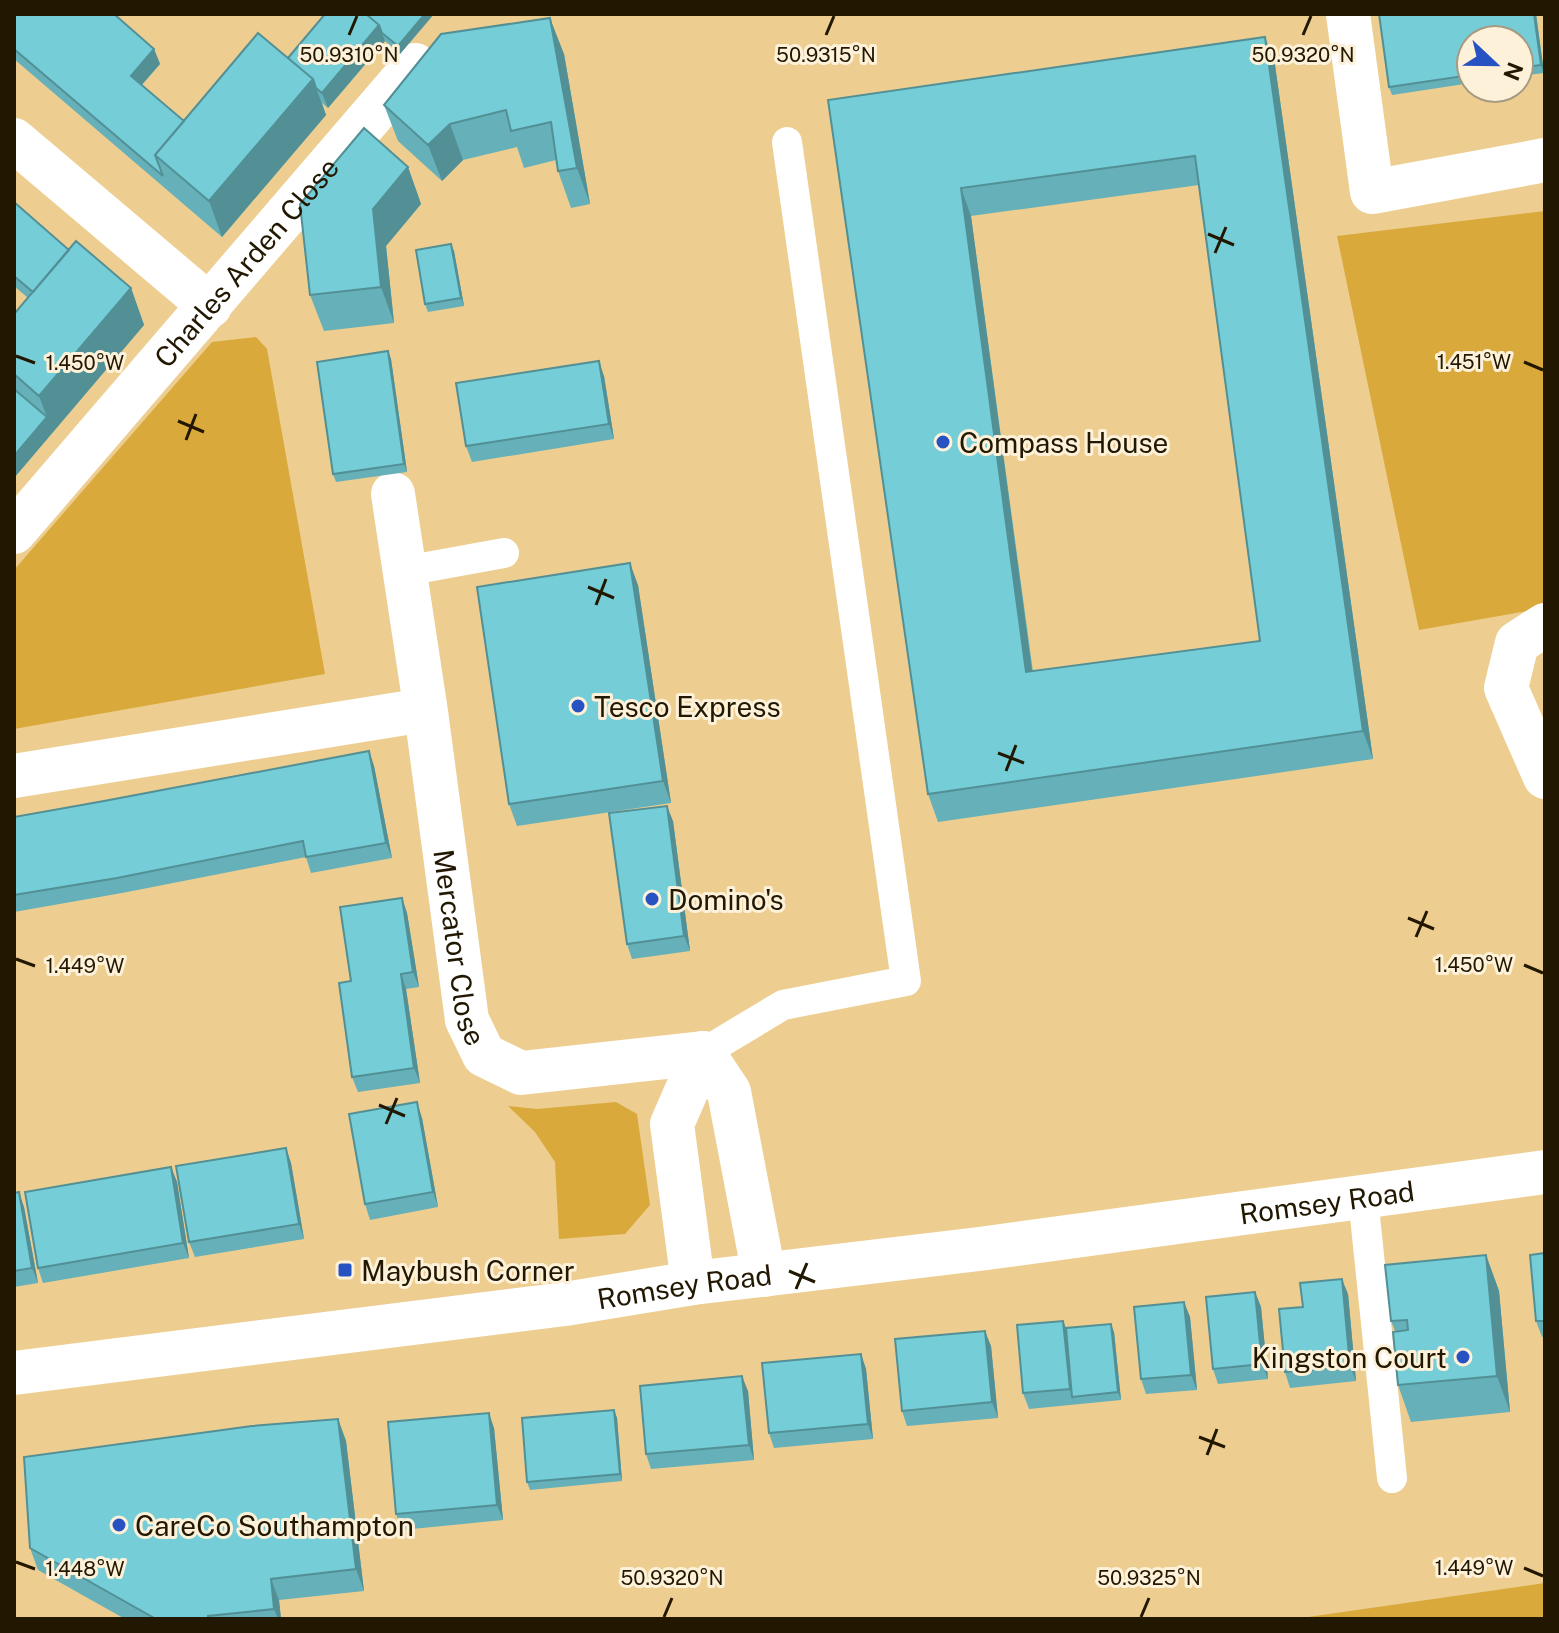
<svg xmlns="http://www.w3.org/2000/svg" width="1559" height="1633" viewBox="0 0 1559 1633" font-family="'Public Sans',sans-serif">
<rect width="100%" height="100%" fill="#edce90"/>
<!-- green -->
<path fill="#d9a93b" d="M1545,211v397l-126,22 -82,-394z
M256,337l11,12 58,325 -311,55v-159l198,-228z
M616,1102l21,12 13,91 -25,29 -66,5 -4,-77 -20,-30 -27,-26 29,3z
M1545,1583v36h-251z"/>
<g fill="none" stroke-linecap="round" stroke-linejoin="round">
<!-- lane -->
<path stroke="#fff" stroke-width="30" d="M405,571l99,-18
M703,1053l80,-48 123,-24 -119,-839
M1363,1197l29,281"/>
<!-- street -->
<g stroke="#fff" stroke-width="44">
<path d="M1348,14l24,178 173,-32"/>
<path d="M14,140l196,166"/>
<path id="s1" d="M393,494l33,218 41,308 17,35 37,18 182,-20"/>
<path id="s2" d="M14,532l401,-467"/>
<path d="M1545,625l-28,18 -11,45 39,89"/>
<path d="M14,776l410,-66"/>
<path d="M703,1053l26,39 35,183"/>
<path d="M693,1283l-21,-159 31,-71"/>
</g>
<!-- primary -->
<path stroke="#fff" stroke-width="44" id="s3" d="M14,1373l551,-69 128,-21 286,-34 566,-77"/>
</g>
<!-- wall -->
<path fill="#65b0b9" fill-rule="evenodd" d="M14,14l140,35 6,15 -18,21 42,36 104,-63 146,-44 -34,40 -15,-13 -57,67 -6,-5 4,12 -104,122 -208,-178z
M1379,14h157l8,59 -25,3v-36h-48v43l-79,12 -3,-8z
M564,54l26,150 -19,4 -13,-37 -2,-11 -32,8 -7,-21 -54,13 -21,21 -44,-40 -14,-36z
M1275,65l98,694 -435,63 -10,-28 -100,-694zM1199,185l61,456 -227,31 -62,-456z
M408,167l13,37 -35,42 8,77 -70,8 -14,-36z
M14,202l55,48 62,38 13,37 -130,153v-164l14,-16 -14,-12z
M454,251l10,55 -36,6 -3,-8z
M388,351l3,8 16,113 -71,10 -3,-8z
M604,376l10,63 -142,23 -6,-16z
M638,585l33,218 -154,23 -8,-22z
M369,751l5,15 18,92 -81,15 -5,-16 -184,36 -108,19v-95l90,-16z
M673,821l17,130 -58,8 -5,-15z
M402,898l5,15 12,74 -13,2 14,94 -62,9 -6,-15 -1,-96z
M422,1118l16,89 -68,13 -5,-16z
M286,1148l5,15 13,76 -109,18 -6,-15z
M171,1167l6,15 12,76 -146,25 -5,-15z
M14,1193l10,14 14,76 -24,4z
M1545,1253v83l-3,1 -6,-16z
M1486,1255l13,36 11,121 -99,10 -13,-37 -3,-54 -4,-10z
M1255,1292l6,15 7,72 -50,5 -5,-15z
M1348,1294l8,87 -66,7 -5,-16 18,-65z
M1184,1302l6,15 7,73 -51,4 -5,-15z
M1063,1321l3,7 48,4 7,68 -92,9 -6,-16z
M991,1346l7,72 -91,8 -5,-15z
M861,1354l5,15 7,70 -99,9 -5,-15z
M748,1391l6,69 -103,9 -5,-15z
M614,1410l3,8 5,63 -92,9 -3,-8z
M338,1419l8,22 18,150 -85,9 2,19h-156l-87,-49 -8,-22z
M494,1428l9,92 -101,10 -6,-16z"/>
<!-- shaded-wall -->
<path fill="#529096" d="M425,14h9l-34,40 -2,-8z
M1534,14h2l8,59 -3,-8z
M550,18l14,36 26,150 -13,-36z
M379,25l6,16 -57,67 -6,-15z
M1265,37l10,28 98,694 -10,-28z
M154,49l6,15 -24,27 -5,-15z
M313,79l13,36 -104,122 -13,-36z
M450,124l13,36 -21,21 -14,-36z
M408,167l13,37 -35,42 8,77 -13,-36 -8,-78z
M961,188l10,28 65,484 -10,-28z
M451,244l3,7 10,55 -3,-8z
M131,288l13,37 -130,153v-22l33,-39 -8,-21z
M388,351l3,8 16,113 -3,-8z
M599,361l5,15 10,63 -5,-15z
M630,563l8,22 33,218 -8,-22z
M369,751l5,15 18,92 -6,-15z
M667,806l6,15 17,130 -6,-15z
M402,898l5,15 12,74 -6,-15z
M401,974l5,15 14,94 -6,-15z
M417,1102l5,16 16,89 -5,-15z
M286,1148l5,15 13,76 -5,-15z
M171,1167l6,15 12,76 -6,-15z
M19,1192l5,15 14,76 -6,-15z
M1486,1255l13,36 11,121 -13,-36z
M1342,1279l6,15 8,87 -6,-15z
M1255,1292l6,15 7,72 -6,-15z
M1184,1302l6,15 7,73 -6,-15z
M1063,1321l6,15 3,61 3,7 -5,-15z
M1111,1324l3,8 7,68 -3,-8z
M985,1331l6,15 7,72 -6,-16z
M861,1354l5,15 7,70 -5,-15z
M742,1376l6,15 6,69 -5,-15z
M614,1410l3,8 5,63 -2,-7z
M489,1413l5,15 9,92 -6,-15z
M338,1419l8,22 18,150 -8,-22z
M271,1579l8,21 2,19h-3l-4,-10z"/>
<!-- building -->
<path fill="#75cdd7" stroke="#529096" stroke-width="2" fill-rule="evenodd" d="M14,14h100l40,35 -23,27 53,45 -29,34 8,21 -149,-127z
M325,14h41l13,11 -57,68 -6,-5 -3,-9 -25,-21z
M366,14h59l-27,32 -16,-13 -3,-8z
M1379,14h155l7,51 -22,3v-28h-48v35l-82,12z
M550,18l27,150 -19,3 -7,-49 -40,9 -5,-21 -56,14 -22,21 -44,-40 57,-71z
M258,33l55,46 -104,122 -54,-46z
M1265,37l98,694 -435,63 -100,-694zM1195,156l65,485 -234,31 -65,-484z
M364,128l44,39 -35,42 8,78 -71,8 -10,-91z
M14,202l55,48 -36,42 -19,-16z
M76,241l55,47 -92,108 -25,-22v-60z
M451,244l10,54 -36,6 -9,-54z
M388,351l16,113 -71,10 -16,-112z
M599,361l10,63 -143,22 -10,-63z
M14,389l33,28 -33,39z
M630,563l33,218 -154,23 -32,-217z
M369,751l17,92 -80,14 -3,-16 -186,37 -103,17v-78l90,-16z
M667,806l17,130 -57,8 -18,-131z
M402,898l11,74 -12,2 13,94 -62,9 -13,-94 12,-2 -11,-74z
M417,1102l16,90 -68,12 -16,-90z
M286,1148l13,76 -110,18 -13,-76z
M171,1167l12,76 -145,25 -13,-76z
M19,1192l13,76 -18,3v-78z
M1545,1253v68h-9l-6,-66z
M1486,1255l11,121 -99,9 -5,-53 15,-2 -1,-10 -16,1 -6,-56z
M1342,1279l8,87 -65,6 -6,-63 24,-2 -3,-24z
M1255,1292l7,72 -49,5 -7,-72z
M1184,1302l7,73 -50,4 -7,-72z
M1063,1321l7,68 -47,4 -6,-68z
M1111,1324l7,68 -46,5 -6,-69z
M985,1331l7,71 -90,9 -7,-72z
M861,1354l7,70 -99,9 -7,-70z
M742,1376l7,69 -103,9 -6,-68z
M614,1410l6,64 -93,8 -5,-64z
M489,1413l8,92 -101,9 -8,-92z
M338,1419l18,150 -85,10 3,30 -66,7v3h-52l-126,-71 -6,-91 228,-31z"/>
<!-- ticks -->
<path fill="none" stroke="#221700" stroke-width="3" d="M349,35l8,-19M826,35l8,-19M1303,35l8,-19M1208,234l26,11M1215,253l11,-26M16,356l19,7M1524,362l19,8M178,421l26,11M186,440l10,-26M588,587l26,11M596,605l10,-26M998,753l26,10M1006,771l10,-26M1408,918l26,11M1416,937l11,-26M16,959l19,7M1524,965l19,8M379,1105l26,11M386,1124l11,-26M789,1271l26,11M796,1289l11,-26M1199,1437l26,10M1207,1455l10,-26M16,1562l19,7M1524,1568l19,8M664,1617l8,-19M1141,1617l8,-19"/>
<!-- markers -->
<g fill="#2752c1" stroke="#fef1d9" stroke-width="3">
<circle cx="943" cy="442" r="8"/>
<circle cx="578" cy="706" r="8"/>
<circle cx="652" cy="899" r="8"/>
<rect x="337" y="1262" width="16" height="16" rx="4"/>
<circle cx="1463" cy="1357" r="8"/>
<circle cx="119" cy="1525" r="8"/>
</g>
<g text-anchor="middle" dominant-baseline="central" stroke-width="6" stroke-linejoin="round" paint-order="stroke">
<!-- street labels -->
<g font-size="28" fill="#221700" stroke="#fef1d9">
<text stroke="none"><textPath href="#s2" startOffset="356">Charles Arden Close</textPath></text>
<text stroke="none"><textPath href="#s1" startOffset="458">Mercator Close</textPath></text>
<text stroke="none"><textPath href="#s3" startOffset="1324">Romsey Road</textPath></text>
<text stroke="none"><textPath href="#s3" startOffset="676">Romsey Road</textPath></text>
</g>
<!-- poi labels -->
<g font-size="28" fill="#221700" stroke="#fef1d9" text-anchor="start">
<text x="959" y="442">Compass House</text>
<text x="594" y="706">Tesco Express</text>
<text x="668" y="899">Domino's</text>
<text x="361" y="1270">Maybush Corner</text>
<text x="1447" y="1357" text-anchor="end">Kingston Court</text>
<text x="135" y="1525">CareCo Southampton</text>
</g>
</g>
<g font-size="20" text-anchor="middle" fill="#221700" stroke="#fef1d9" stroke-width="6" stroke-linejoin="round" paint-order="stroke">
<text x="826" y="62">50.9315°N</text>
<text x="1303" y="62">50.9320°N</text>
<text x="349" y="62">50.9310°N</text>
<text x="1474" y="369">1.451°W</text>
<text x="85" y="370">1.450°W</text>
<text x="1474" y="972">1.450°W</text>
<text x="85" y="973">1.449°W</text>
<text x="1474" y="1575">1.449°W</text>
<text x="85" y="1576">1.448°W</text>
<text x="672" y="1585">50.9320°N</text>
<text x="1149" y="1585">50.9325°N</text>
</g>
<!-- border -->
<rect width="1559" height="1633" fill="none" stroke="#221700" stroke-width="32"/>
<!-- north arrow -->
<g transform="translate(1495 64) rotate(112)"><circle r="38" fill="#fef1d9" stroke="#a69a82" stroke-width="2"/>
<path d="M0-6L14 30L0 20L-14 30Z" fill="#2752c1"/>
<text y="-12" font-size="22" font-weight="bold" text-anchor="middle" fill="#221700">N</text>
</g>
</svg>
